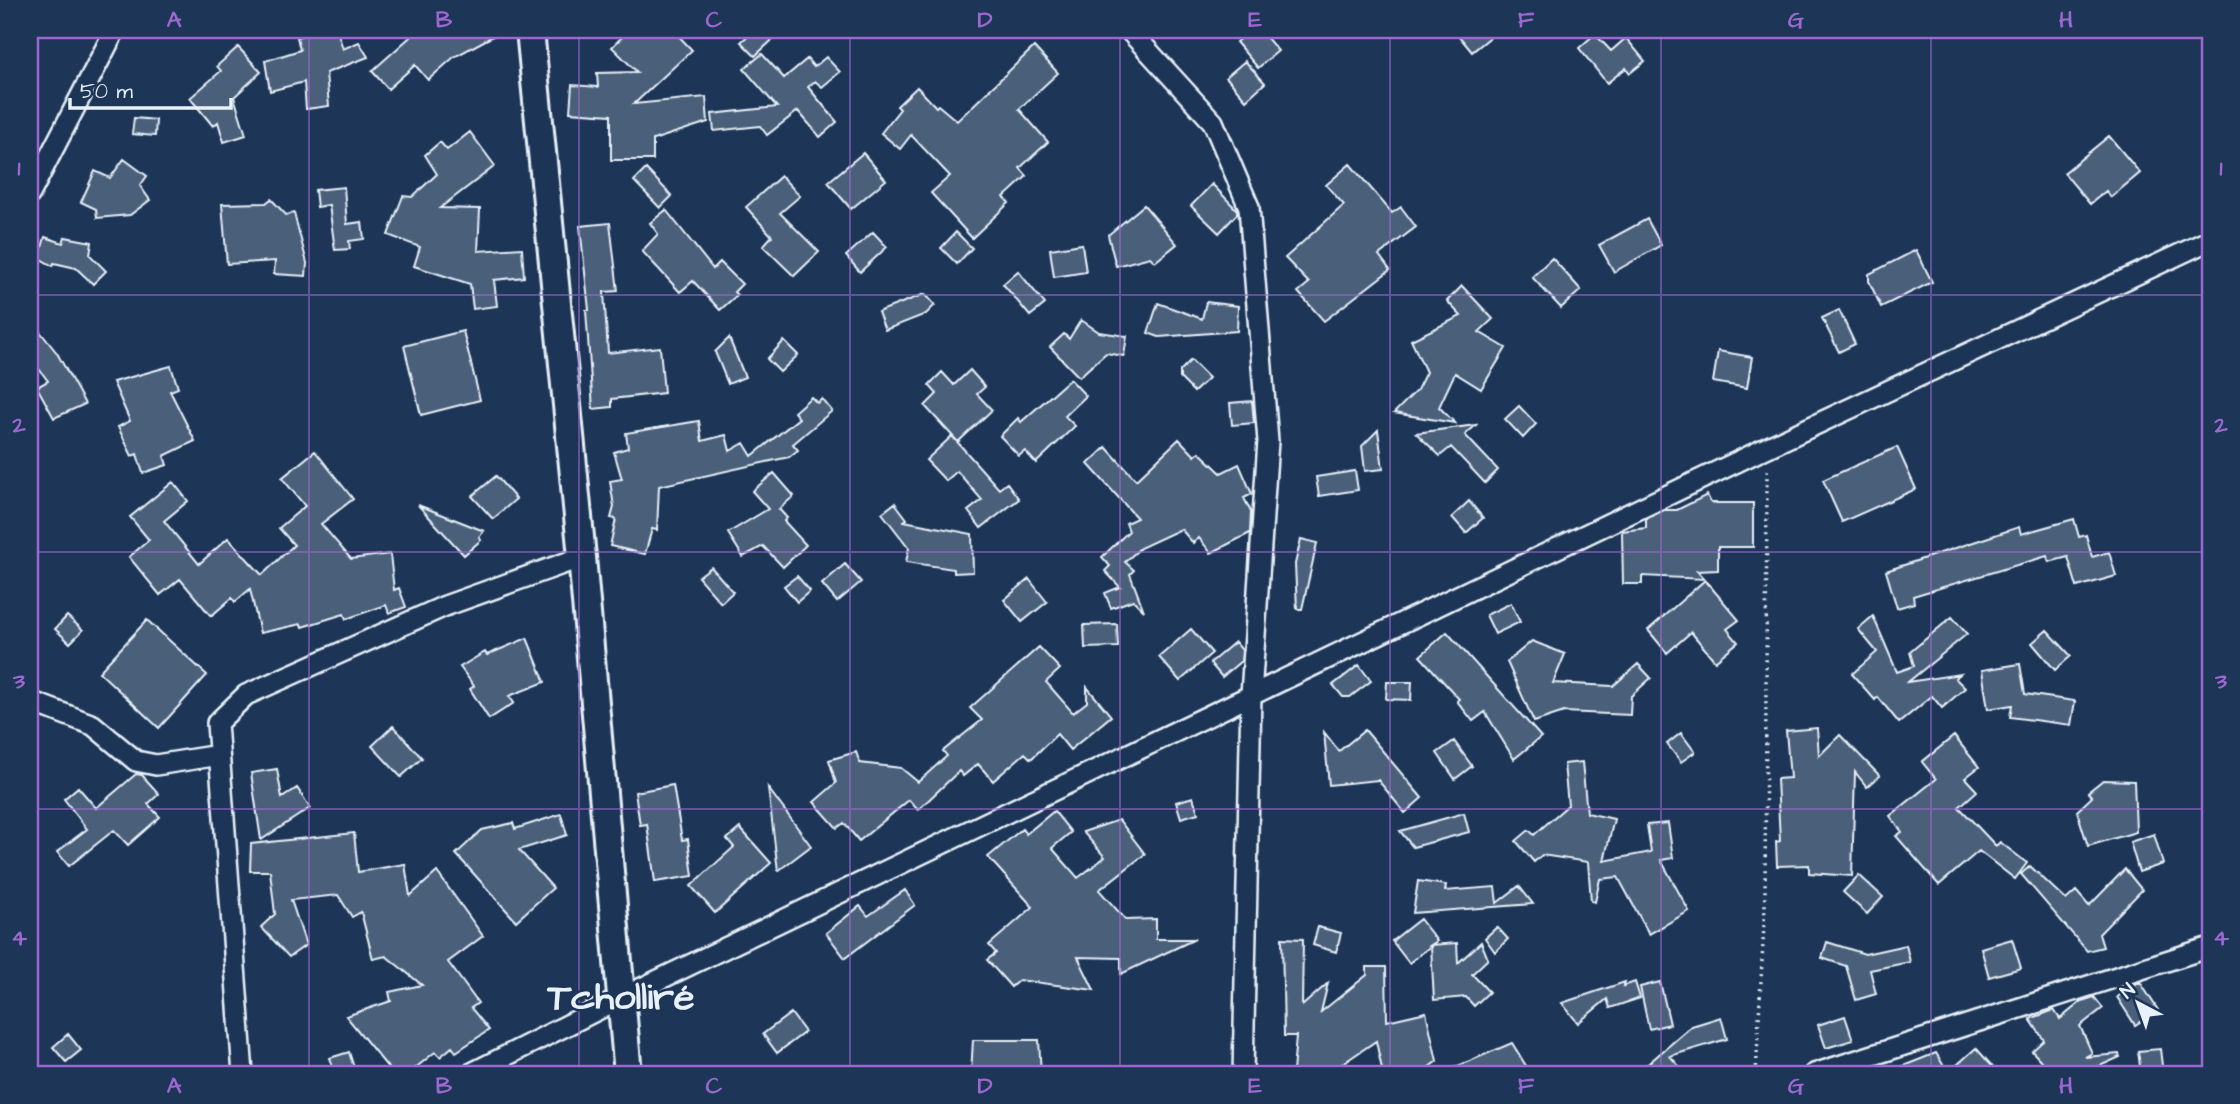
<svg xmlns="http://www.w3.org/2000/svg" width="2240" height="1104" viewBox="0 0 2240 1104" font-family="'Architects Daughter',sans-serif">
<rect width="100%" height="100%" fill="#1d3557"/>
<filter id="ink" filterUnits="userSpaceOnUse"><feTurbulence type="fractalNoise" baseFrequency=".0143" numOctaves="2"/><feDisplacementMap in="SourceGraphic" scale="14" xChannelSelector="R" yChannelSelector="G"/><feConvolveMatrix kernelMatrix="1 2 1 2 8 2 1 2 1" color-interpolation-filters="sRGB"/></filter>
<g filter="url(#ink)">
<!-- building -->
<path fill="#495e7a" stroke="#e8f1f8" stroke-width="2" d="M317,30h20l6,19 16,-7 9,15 -42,16 3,33 -23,3 -2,-27 -34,9 -5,-30 35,-11 -3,-13z
M418,30h86l-50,27 -26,23 -13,-15 -27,24 -16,-18z
M629,30h44l19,20 -58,54 72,-7 2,25 -55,18v20h-42v-45l-41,-3 2,-27 26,2 -1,-14 40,-1 -25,-25z
M754,30h29l-28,26 -14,-14z
M1250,30h10l18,21 -20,17 -22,-26z
M1454,30h45l-27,22z
M1595,34l16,17 15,-13 19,23 -15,12 -4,-5 -19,15 -28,-35z
M238,47l23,25 -27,25 12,38 -22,7 -6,-20 -5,4 -23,-28 31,-27 -4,-5z
M1034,47l24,26 -39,36 29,33 -28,26 7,8 -23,21 5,6 -37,35 -41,-45 19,-17 -39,-41 -11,14 -19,-16 19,-24 -3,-3 20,-19 19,20 2,-2 19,16z
M762,54l22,24 23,-19 7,8 12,-10 14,15 -18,15 -7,-6 -7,6 29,35 -17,15 -22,-26 -31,24 -7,-9 -46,5 -2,-17 65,-7 -33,-38z
M1245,61l20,22 -19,17 -20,-23z
M134,118l22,2 -1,16 -23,-2z
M470,132l25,34 -55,42 40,1 -2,42 44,-3 2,29 -30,3 3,26 -24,3 -3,-25 -56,-18 6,-19 -32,-12 15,-39 9,1 25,-23 -12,-19 15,-13 7,8z
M2109,136l31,37 -29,24 -5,-6 -16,13 -26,-31z
M863,153l23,27 -35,29 -23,-27z
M124,159l23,17 -7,10 10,14 -20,15 -33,3 -1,-9 -15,-7 14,-31 15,7z
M1350,164l42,49 9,-6 15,20 -37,28 11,15 -66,51 -26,-29 11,-9 -24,-25 59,-53 -18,-20z
M646,169l26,27 -12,12 -26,-27z
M781,176l19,20 -20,17 39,39 -25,24 -31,-30 9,-10 -26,-29z
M1212,184l25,26v4l-18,19 -28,-27z
M344,187l3,37 15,-2 2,17 -15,2 1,8 -15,1 -6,-45 -12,2 -2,-17z
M271,199l15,16 8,-2 13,50 -1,13 -32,-2 1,-13 -48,3 -5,-60 44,-1z
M1144,205l33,39 -22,18 -5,-5 -34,9 -8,-31z
M666,210l47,59 7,-7 22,22 -8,8 3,3 -17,15 -27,-29 -13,11 -38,-41 16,-17 -8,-11z
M1647,219l14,26 -47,27 -15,-27z
M610,223l8,68 -14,1 4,61 52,-6 4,46 -52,6v8l-19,2 -7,-99h3l-9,-84z
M873,232l14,15 -27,25 -14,-16z
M956,232l16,16 -15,16 -16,-16z
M45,237l18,6 2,-6 27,5 -2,13 16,16 -13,13 -17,-16 -22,-5 -1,3 -14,-8z
M1082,244l4,28 -32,5 -4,-28z
M1916,250l16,32 -51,25 -12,-26v-7z
M1552,258l29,32 -20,18 -29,-31z
M1018,271l27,33 -15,12 -27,-32z
M1462,286l31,33 -14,13 27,16 -25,41 -26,-16 -16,34 16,16 -61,-10 23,-23 9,-18 -15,-32 50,-24 -14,-15z
M925,294l10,11 -9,9 -41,16 -7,-18z
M1206,302l32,4 -1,25 -78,6 -11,-4 10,-30 44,16z
M1839,310l16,34 -16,8 -17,-34z
M30,319l27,34 28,51 -31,14 -17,-31 11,-6 -18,-24z
M1081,320l18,12 28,4 -3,20 -18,-3 -27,24 -29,-30 14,-13 5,5z
M463,331l17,69 -59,15 -17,-69z
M729,338l16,39 -17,7 -13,-32z
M784,341l14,14 -18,17 -13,-13z
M1718,351l34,6 -5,31 -34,-6z
M1191,360l18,18 -15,14 -14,-14v-7z
M171,366l7,22 -8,3 25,50 -31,15 3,9 -24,8 -6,-19 -5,2 -14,-29 12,-6 -17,-39z
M970,370l15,17 -8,7 15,16 -34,32 -33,-36 12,-12 -8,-9 13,-13 12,13z
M1070,379l16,17 -21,20 10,10 -39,37 -11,-12 -6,5 -19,-20 18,-18 3,4z
M811,397l6,6 5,-4 10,12 -39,33 5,6 -9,7 -130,29 -2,44 -5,-1 -7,25 -35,-8 6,-27 -5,-1 3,-11 -4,-26 12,-2 -8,-27 14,-4 -2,-15 73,-12 3,20 24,-6 4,16 14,-8 8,13 47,-38 -5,-6z
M1252,401l2,22 -22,2 -2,-22z
M1519,406l17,18 -13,14 -18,-19z
M1476,425l-11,10 33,35 -13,13 -34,-36 -11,9 -24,-23z
M1378,430l5,39 -18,2 -3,-25z
M952,436l47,53 8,-6 12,16 -38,29 -13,-17 14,-11 -25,-29 -11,10 -20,-21z
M1179,439l16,17 4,-4 22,21 18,-9 13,30 -8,4 7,14 -1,21 -39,20 -12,-15 -6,5 -12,-14 -41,19 -15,14 9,8 -4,4 14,37 -11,-11 -22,8 -6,-15 15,-6 -15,-16 5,-5 -8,-9 27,-26 -3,-8 11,-5 -49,-54 18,-17 30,33z
M1897,447l19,42 -74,33 -19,-42z
M315,451l38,48 -32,25 30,35 39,-5 4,36 5,-2 7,19 -17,6 -3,-8 -40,14 -2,-5 -42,13 -1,-3 -41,9 -10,-44 -15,13 -3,-4 -21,18 -31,-37 -20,16 -31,-38 20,-17 -19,-23 43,-35 15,19 -24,20 35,43 29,-26 34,37 32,-30 -15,-17 26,-22 -23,-28z
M1355,471l3,19 -39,6 -3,-19z
M774,473l20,23 -15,13 8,9 -3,3 22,24 -23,22 -20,-21 -20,11 -15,-24 40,-24 -16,-18z
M496,476l20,23 -23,20 -21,-23z
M1707,495l4,8h42v44h-35v23l-21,1 7,8 -62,-3v8h-19l-1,-53 24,-3v-9l18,-9h13z
M1469,501l14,17 -17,15 -14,-16z
M895,503l12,16 -3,2 68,13 1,38 -19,1v-4l-48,-7 3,-14 -27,-35z
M418,505l66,26 -5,6 2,3 -17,15z
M2074,519l5,18 7,-2 6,22 17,-5 7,24 -39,11 -9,-30 -19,5 -2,-6 -134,40 1,7 -17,5 -11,-37 133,-44 2,7z
M1301,539l16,4 -15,66h-5l-2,-45z
M845,564l16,18 -24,20 -15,-18z
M711,567l22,25 -12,11 -23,-26z
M797,576l13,15 -13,11 -13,-16z
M1029,579l18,23 -25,20 -18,-22z
M1705,580l34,40 -12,9 11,13 -23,19 -24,-29 -24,21 -19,-23z
M1511,603l9,19 -25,12 -9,-19z
M67,616l16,14 -13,13 -15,-14z
M1873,616l24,56 17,-6 -4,-14 42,-35 15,17 -59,48 52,-8 -5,4 10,10 -23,20 -10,-12 -33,27 -21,-26 -3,3 -23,-26 25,-22 -19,-23z
M147,620l60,55 -48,53 -60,-56z
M1117,624l1,23 -33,1 -1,-23z
M1191,629l21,24 -32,28 -21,-24z
M2047,630l24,26 -16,14 -23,-27z
M1447,632l94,105 -27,22 -29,-47 -12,9 -16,-20 2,-2 -39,-43z
M527,638l18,44 -36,14 5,7 -25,16 -19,-30 4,-3 -14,-19 25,-15 2,3z
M1532,641l33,13 -12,29 60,3 25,-22 13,14 -20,18 -1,19 -66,-3 -30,10 -27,-60z
M1235,642l7,8 -1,11 -19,16 -12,-14z
M1039,647l21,22 -14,13 27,31 14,-11v-15l24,29 -41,34 -13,-16 -26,25 -6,-6 -32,28 -15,-17 -15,12 -4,-5 -41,39 -9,-10 -50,41 -15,-18 -7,5 -23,-26 22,-19 -7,-23 27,-8 4,11 41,5 17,14 29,-26 -4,-5 39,-31 -12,-12z
M2020,664l5,30 50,7 -4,24 -61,-8 2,-12 -24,4 -6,-39z
M1359,665l12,16 -21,16h-7l-10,-12z
M1387,682h25l-1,18 -25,-1z
M393,726l29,32 -21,19 -29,-31z
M1817,728l2,28 21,-21 40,41 -13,11 -12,-15 -3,104 -43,-3v-8l-32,1 -1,-24 4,-1 -3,-62 13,-1 -4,-47z
M1365,730l57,68 -17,15 -27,-33 -49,5 -5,-53 15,19z
M1681,733l14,19 -14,10 -14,-18z
M1954,736l25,31 -14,11 12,13 -18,16 37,39 4,-4 27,21 -12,16 -36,-28 -40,34 -43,-49 6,-4 -12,-16 46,-37 -14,-17z
M1454,741l18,25 -17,13 -18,-26z
M1582,762l5,51 27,6 -10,42 47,-9 -4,-27 21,-2 5,35 -12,2 28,51 -40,23 -31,-57 -18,2 -5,23 -4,-1 -3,-39 -46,-7 -8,7 -18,-21 13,-11 5,5 34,-30 -4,-41z
M277,769l5,29 15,-10 13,20 -49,32 -10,-67z
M136,774l6,1 17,19 -11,10 12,13 -32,28 -14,-15 -45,36 -12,-14 30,-23 -23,-30 14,-12 18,21z
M2103,780l31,1 2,51 -48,14 -11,-35 15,-14 -4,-5z
M673,785l9,55 6,-1 5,37 -38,6 -8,-58 -7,1 -5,-33z
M768,788l43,58 -33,25z
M1193,797l5,16 -17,5 -5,-16z
M1054,811l17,21 -19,16 26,30 27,-21 -22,-25 36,-12 26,34 -46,36 27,30 30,-1v20h39l-74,35v-16l-43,-1 16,33 -75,-10 -8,7 -24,-27 9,-7 -7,-8 44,-38 -45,-50 34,-28 4,5z
M1464,813l5,19 -56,15 -13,-16z
M561,814l6,21 -48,15 34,38 -37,33 -60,-67 26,-24 31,-7 2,6z
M740,828l31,35 -56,50 -24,-27 43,-39 -7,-8z
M354,833l4,39 47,-8 5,32 27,-24 46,64 -35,26 30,41 -7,5 18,22 -33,22 -4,-5 -12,10 -5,-5 -27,22h-15l-47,-58 45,-15 -2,-9 33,-7 -36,-29 -13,3 -12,-47 -9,5 -14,-22 -47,5 15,45 -17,12 -28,-30 14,-13 -5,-43h-20l1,-27z
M2154,834l9,30 -24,8 -9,-30z
M2030,866l36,34 10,-9 13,15 36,-37 17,21 -43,44 4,13 -16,4 -66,-77z
M1859,875l24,22 -16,17 -24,-22z
M1418,881l28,4 -1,6 50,-4 2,16 22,-17 14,18 -120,9z
M905,890l10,15 -70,53 -19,-25 34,-27 8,10z
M1420,919l17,22 -6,4 26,-2 1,20 23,-21 7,17 -16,15 17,18 -15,14 -8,-9 -32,3 -3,-54 -22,17 -17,-22z
M1318,927l23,6 -5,19 -23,-7z
M1497,927l11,12 -13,13 -10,-14z
M1282,938l21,1 -1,67 26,-23 -7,29 46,-37v-8h19l1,54 39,-9 11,49 -17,13h-37l-7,-33 -37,25 -1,8 -45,-2 3,-36h-12z
M2012,939l9,29 -32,9 -8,-29z
M1827,942l38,12 41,-9 4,17 -40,8 6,24 -20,6 -10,-34 -24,-8z
M1625,982l-1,4 11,-4 5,16 -30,10 -3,-9 -29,24 -16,-20z
M1660,982l10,42 -21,5 -9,-42z
M2140,982l18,28 -23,15 -18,-28z
M2094,997l9,11 -23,18 12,27 -7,4 34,-3 1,3 -38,17h-53l13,-12 -10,-11 12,-11 -14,-21 24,-9 6,9 22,-18z
M791,1013l14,19 -28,21 -14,-19z
M1845,1016l8,24 -27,8 -8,-23z
M1721,1017l6,22 -57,17 16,18h-50l56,-48z
M68,1034l13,16 -15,12 -13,-15z
M973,1040h66l2,34h-70z
M1512,1043l19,31h-92z
M1976,1048l23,26h-110l-1,-2 48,-19 12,20z
M2160,1049l3,25h-22l-3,-23z
M349,1052l7,22h-21l-5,-16z"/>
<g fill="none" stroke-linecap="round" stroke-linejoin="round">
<defs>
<path id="street" d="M1129,30l84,92 36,85 19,234 -17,254 -8,379
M30,194l85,-164
M30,701l63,24 43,36 20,4 63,-10
M243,1074l-26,-351 29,-28 199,-89 137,-49
M470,1074l151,-76 1147,-551 442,-207
M1814,1074l396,-127"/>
<path id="secondary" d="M530,30l52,527 46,517"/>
</defs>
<!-- street casing -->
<use href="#street" stroke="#e8f1f8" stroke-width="24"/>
<!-- secondary casing -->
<use href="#secondary" stroke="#e8f1f8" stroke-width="32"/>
<!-- path -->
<path stroke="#e8f1f8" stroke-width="3.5" stroke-dasharray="2 5" stroke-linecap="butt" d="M1756,1074l9,-168 2,-436"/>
<!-- street -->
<use href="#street" stroke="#1d3557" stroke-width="19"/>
<!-- secondary -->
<use href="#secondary" stroke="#1d3557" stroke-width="26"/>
</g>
</g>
<!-- grid -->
<path fill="none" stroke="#9c67d0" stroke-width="2" stroke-opacity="0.55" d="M309,30v1044M579,30v1044M850,30v1044M1120,30v1044M1390,30v1044M1661,30v1044M1931,30v1044M30,295h2180M30,552h2180M30,809h2180"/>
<g text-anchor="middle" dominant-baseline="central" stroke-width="5" stroke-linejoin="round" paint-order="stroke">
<!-- town labels -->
<g font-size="38" font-weight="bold" fill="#e8f1f8" stroke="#1d3557">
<text x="621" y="998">Tcholliré</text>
</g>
</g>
<!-- margin -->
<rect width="2240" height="1104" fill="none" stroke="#1d3557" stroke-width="77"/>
<!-- north arrow -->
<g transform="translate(2138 1003) rotate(319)" stroke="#1d3557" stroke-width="5" paint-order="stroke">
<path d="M0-5L12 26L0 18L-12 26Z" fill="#e8f1f8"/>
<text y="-10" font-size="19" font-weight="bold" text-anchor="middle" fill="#e8f1f8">N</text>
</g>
<!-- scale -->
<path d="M70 98v10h161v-10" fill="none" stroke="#e8f1f8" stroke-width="3.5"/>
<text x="80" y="98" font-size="21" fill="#e8f1f8" stroke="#1d3557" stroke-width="5" paint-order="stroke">50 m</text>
<rect x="38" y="38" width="2164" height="1028" fill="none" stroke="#9c67d0" stroke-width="2.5"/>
<g font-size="23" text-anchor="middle" font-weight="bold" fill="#9c67d0">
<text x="174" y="27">A</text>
<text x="444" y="27">B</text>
<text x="714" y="27">C</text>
<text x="985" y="27">D</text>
<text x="1255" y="27">E</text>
<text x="1526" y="27">F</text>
<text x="1796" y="27">G</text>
<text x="2066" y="27">H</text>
<text x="19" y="175">1</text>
<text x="2221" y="175">1</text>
<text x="19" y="432">2</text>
<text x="2221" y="432">2</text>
<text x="19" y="688">3</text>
<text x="2221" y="688">3</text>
<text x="19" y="945">4</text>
<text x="2221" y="945">4</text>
<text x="174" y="1093">A</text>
<text x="444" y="1093">B</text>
<text x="714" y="1093">C</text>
<text x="985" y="1093">D</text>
<text x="1255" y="1093">E</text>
<text x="1526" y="1093">F</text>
<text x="1796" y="1093">G</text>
<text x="2066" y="1093">H</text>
</g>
</svg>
